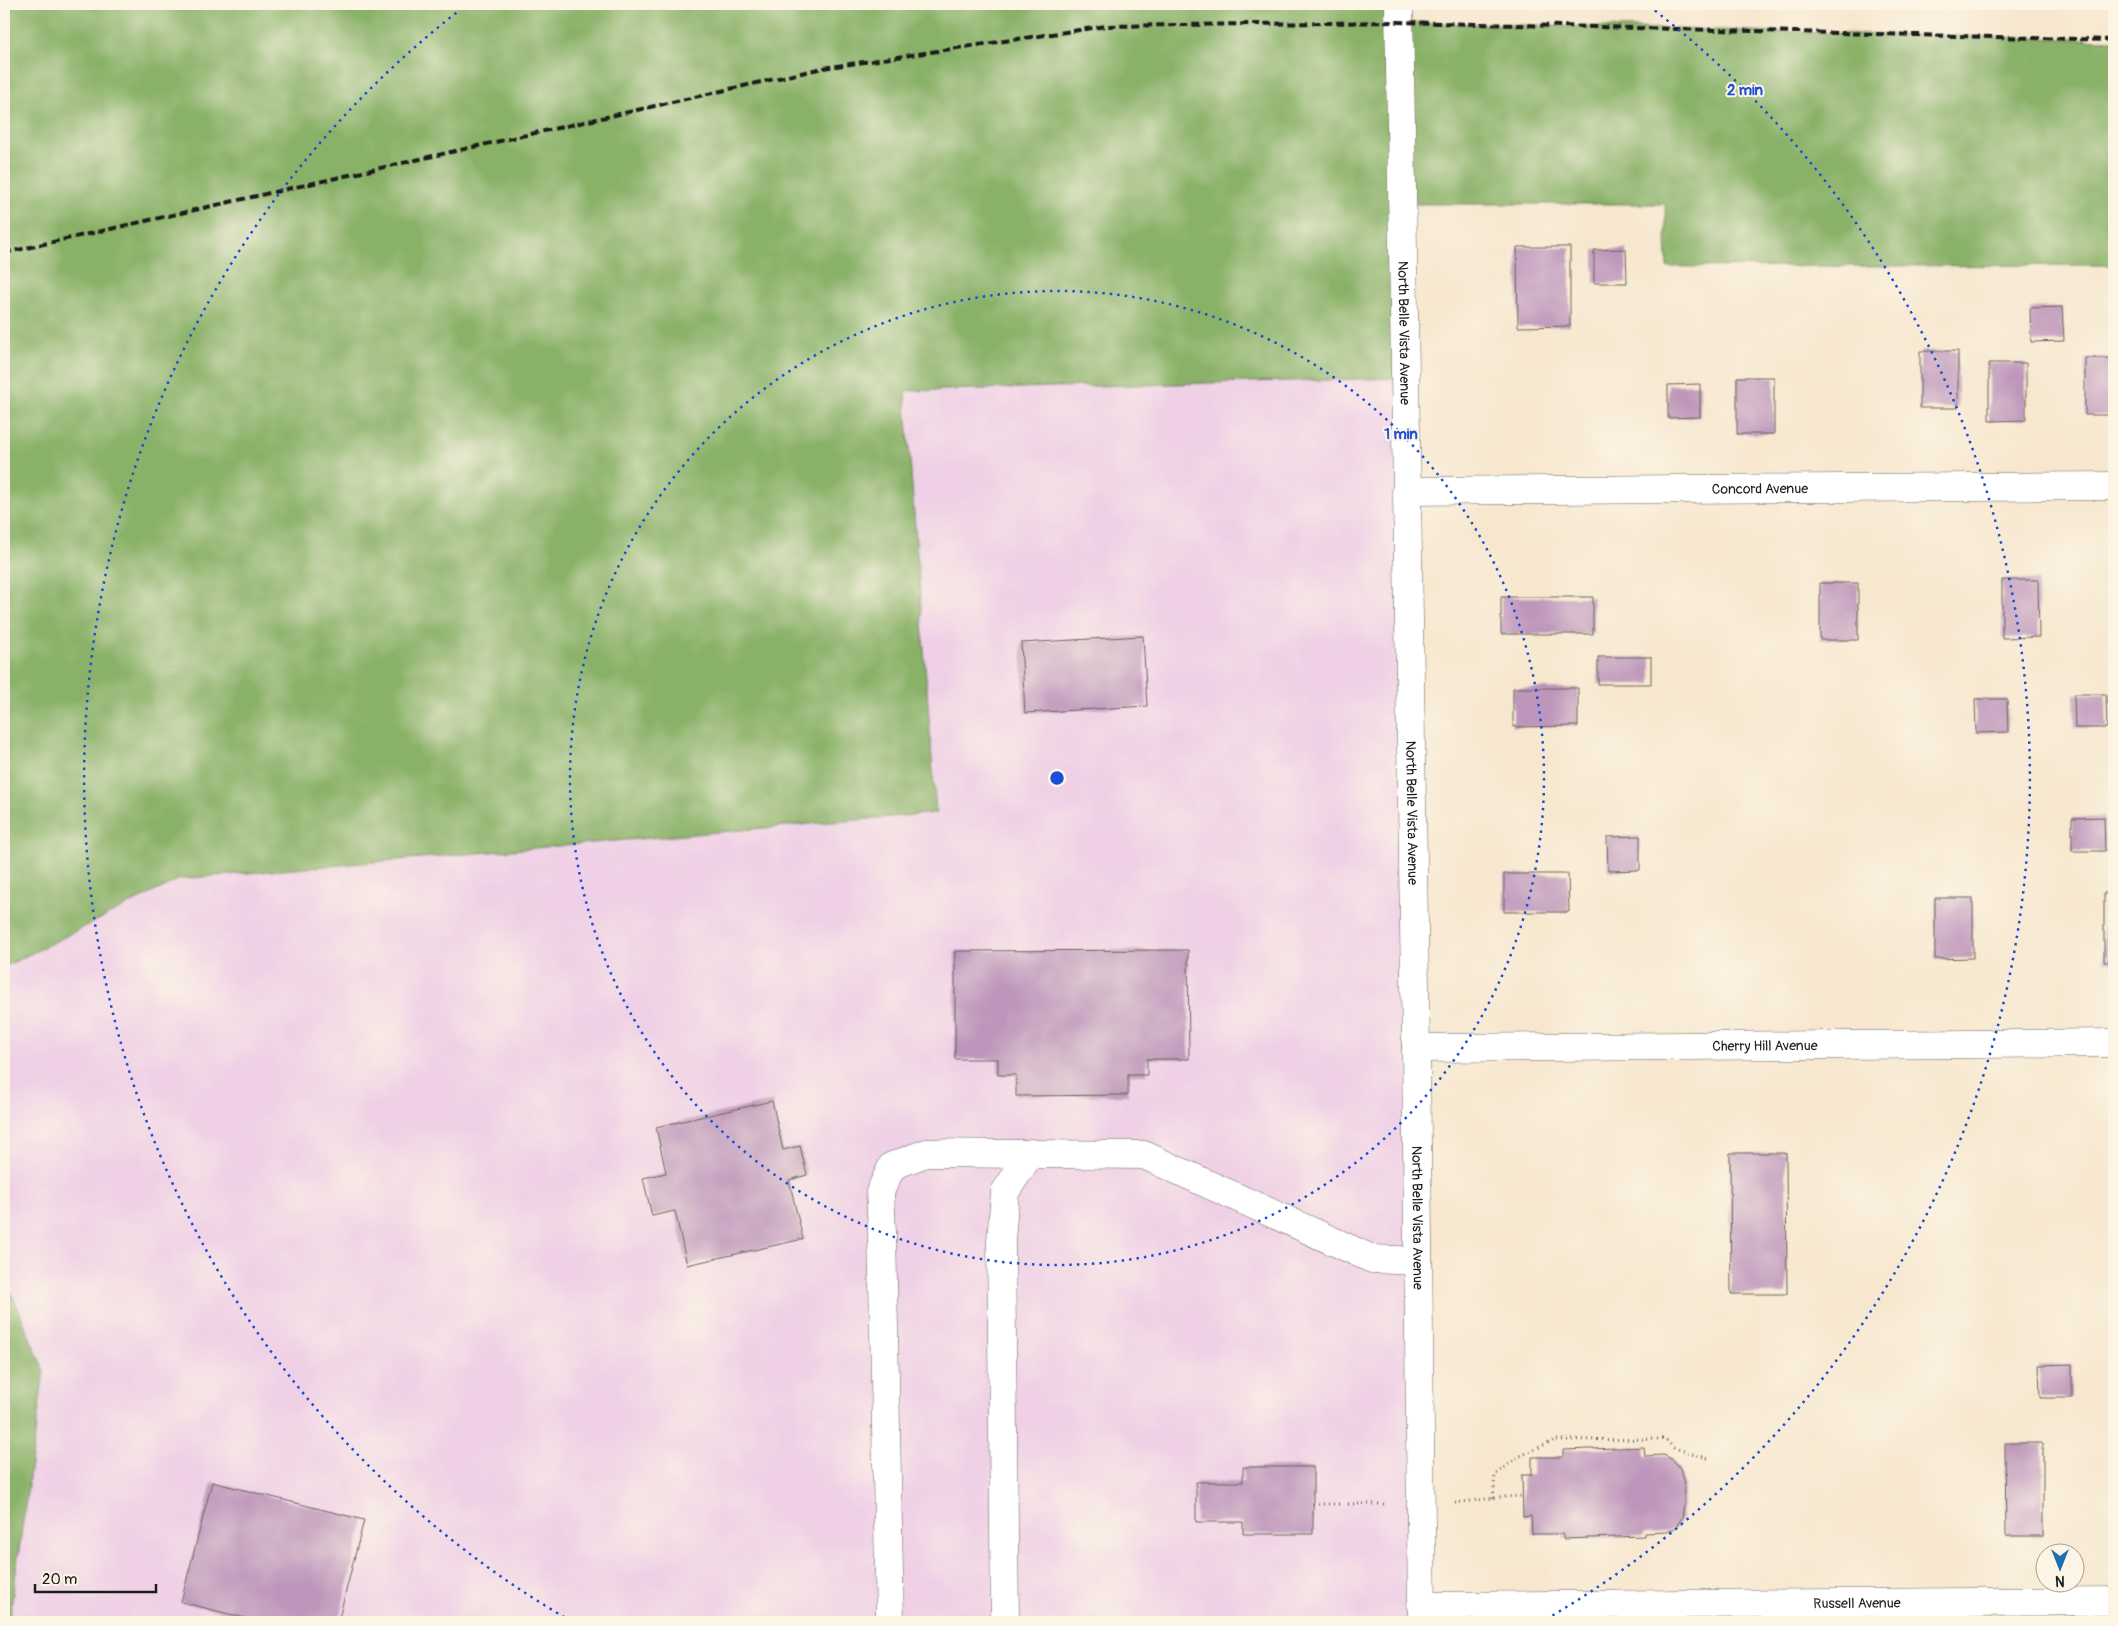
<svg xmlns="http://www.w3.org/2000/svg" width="2118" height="1626" viewBox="0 0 2118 1626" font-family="Pangolin,sans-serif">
<rect width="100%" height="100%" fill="#fcf5e5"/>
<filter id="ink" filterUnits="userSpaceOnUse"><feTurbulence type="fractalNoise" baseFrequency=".02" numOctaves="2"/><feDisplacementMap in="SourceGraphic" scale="10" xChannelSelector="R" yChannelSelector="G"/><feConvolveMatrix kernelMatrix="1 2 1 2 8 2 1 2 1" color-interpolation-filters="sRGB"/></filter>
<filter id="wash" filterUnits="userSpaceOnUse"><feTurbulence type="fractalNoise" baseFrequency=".0096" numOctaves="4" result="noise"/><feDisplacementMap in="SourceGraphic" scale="20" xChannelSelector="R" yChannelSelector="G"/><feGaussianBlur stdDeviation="1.12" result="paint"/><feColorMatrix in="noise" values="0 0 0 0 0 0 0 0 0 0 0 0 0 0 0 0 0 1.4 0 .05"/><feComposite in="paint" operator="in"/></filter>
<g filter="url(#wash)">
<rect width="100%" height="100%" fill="#f7e7cf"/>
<!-- built -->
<path fill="#efd0e6" d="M1404,378l18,1244h-1413l35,-251 -40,-96v-308l176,-88 756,-66 -31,-423z"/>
<!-- forest -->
<path fill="#89b167" stroke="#526642" d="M4,4h1395l1,18 714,18v225l-447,2 -2,-63h-263l2,174 -499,13 31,422 -756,66 -176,88z
M4,1275l40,96 -35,251h-5z"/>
<g id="blocks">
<!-- building -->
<path fill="#be96bb" d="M1517,247h53v79l-52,1z
M1626,249l1,34h-33v-33z
M2062,307l2,34 -33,1 -1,-34z
M1920,351h38v57h-38z
M2085,358h29v57h-29z
M1989,363h37v57l-37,1z
M1737,377h37v57h-37z
M1700,384v33l-32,1v-33z
M2002,580h36l1,57 -37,1z
M1820,583h38v57h-38z
M1501,597h92v37h-92z
M1143,636l4,70 -122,7 -4,-70z
M1598,657h53v27h-53z
M1513,688h65v38l-65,1z
M2074,694h32l1,34h-32z
M1975,699h32l1,33 -32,1z
M2104,817l1,34h-33v-33z
M1640,836v34l-32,1 -1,-34z
M1504,874h64l1,38h-65z
M2104,893h10v69h-10z
M1935,898h38v60l-38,1z
M1188,950l1,109h-42v16h-19v20l-112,1v-21h-18v-16h-43v-108z
M772,1101l11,49 17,-4 7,29 -18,5 14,59 -116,26 -12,-54 -23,5 -9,-38 23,-5 -10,-46z
M1730,1153h56l1,141h-56z
M2072,1364v34h-32l-1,-33z
M2005,1443h38v93h-37z
M1644,1447l1,9 19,-1 9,5 7,8 4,17v19l-2,14 -7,10 -8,4 -23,1v3l-81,3v-5h-31l-1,-18 -8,1 -1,-42h10v-18h31v-7z
M1243,1467h70v67h-70v-12h-47v-40h47z
M212,1482l152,38 -26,102h-77l-80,-20z"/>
</g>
</g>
<g filter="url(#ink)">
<use href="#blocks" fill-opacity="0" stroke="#69635b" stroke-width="1"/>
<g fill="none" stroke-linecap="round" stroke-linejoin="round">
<defs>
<g id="minor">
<path id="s1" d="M1399,4l17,1044 6,574"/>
<path id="s2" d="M1406,491l708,-5"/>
<path id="s3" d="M1416,1048l698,-5"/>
<path id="s4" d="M1421,1606l693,-5"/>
<path d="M890,1622l-8,-390 -2,-40 12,-26 34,-13 218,2 228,104 46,2"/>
<path d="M1005,1622l-4,-382 4,-48 26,-39"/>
</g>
</defs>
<!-- minor casing -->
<use href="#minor" stroke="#69635b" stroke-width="29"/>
<!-- path -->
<path stroke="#69635b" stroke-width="3" stroke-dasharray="1 4" stroke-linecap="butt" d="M1493,1498l2,-23 23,-18 37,-17 110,-1 9,9 36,11
M1455,1503l47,-6 21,-1
M1313,1504h73"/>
<!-- minor -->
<use href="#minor" stroke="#fff" stroke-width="28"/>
<!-- rail -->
<path stroke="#1c1c1c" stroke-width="4" stroke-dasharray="8 4" stroke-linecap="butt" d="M4,253l819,-185 283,-42 293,-4 715,18"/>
</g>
</g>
<!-- distance rings -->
<g fill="none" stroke="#1d4ed8" stroke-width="2.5" stroke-dasharray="2.5 5">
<circle cx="1057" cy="778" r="487"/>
<path d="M571 1621A973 973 0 0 1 465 6M1649 6A973 973 0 0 1 1543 1621"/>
</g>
<g text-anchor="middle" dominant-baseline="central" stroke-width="4" stroke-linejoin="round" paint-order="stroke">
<!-- street labels -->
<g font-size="14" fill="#1c1c1c" stroke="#fcf5e5">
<text stroke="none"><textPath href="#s1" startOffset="329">North Belle Vista Avenue</textPath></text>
<text stroke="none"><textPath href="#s2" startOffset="354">Concord Avenue</textPath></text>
<text stroke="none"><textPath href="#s1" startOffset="809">North Belle Vista Avenue</textPath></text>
<text stroke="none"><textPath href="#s3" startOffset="349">Cherry Hill Avenue</textPath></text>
<text stroke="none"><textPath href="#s1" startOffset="1214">North Belle Vista Avenue</textPath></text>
<text stroke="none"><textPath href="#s4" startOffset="436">Russell Avenue</textPath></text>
</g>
</g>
<circle cx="1057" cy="778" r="8" fill="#1d4ed8" stroke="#fcf5e5" stroke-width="2.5"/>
<g font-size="15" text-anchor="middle" font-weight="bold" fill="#1d4ed8" stroke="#fcf5e5" stroke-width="4" stroke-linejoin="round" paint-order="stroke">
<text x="1745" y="95">2 min</text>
<text x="1401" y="439">1 min</text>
</g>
<!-- margin -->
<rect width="2118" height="1626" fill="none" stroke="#fcf5e5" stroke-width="20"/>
<!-- north arrow -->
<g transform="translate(2060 1568) rotate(180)"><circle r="24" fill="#fcf5e5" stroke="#a29e95"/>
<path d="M0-4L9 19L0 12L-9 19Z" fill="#1f6fb2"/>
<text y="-8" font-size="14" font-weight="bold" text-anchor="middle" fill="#1c1c1c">N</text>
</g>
<!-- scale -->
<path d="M35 1584v8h121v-8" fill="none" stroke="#1c1c1c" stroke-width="2.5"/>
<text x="42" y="1584" font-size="15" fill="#1c1c1c" stroke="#fcf5e5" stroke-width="4" paint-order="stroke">20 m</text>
</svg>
